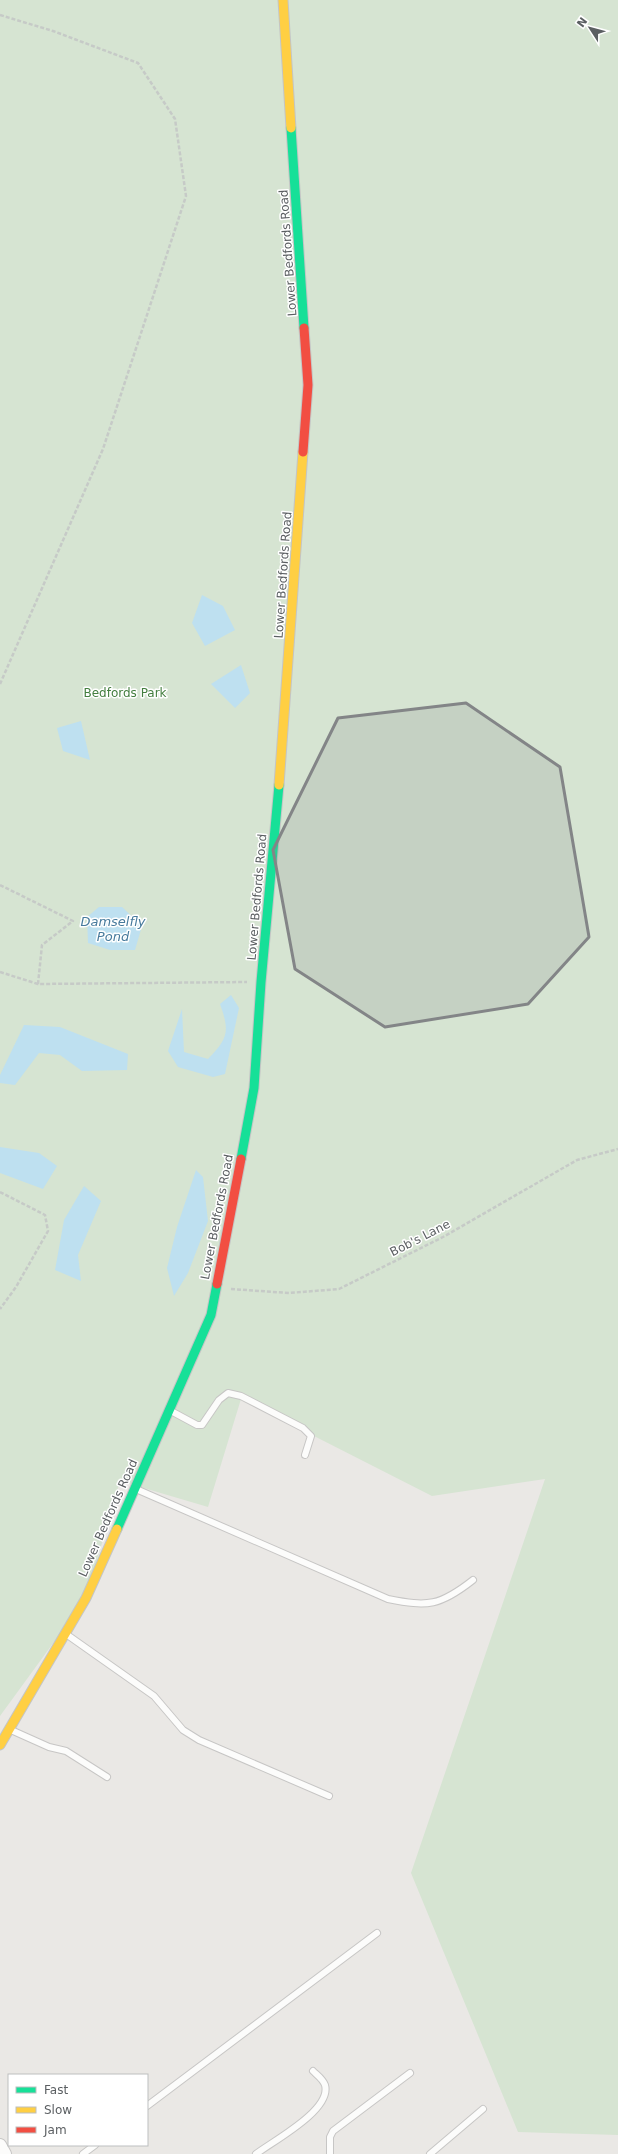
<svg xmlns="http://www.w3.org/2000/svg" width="618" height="2154" viewBox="0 0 618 2154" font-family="'DejaVu Sans',sans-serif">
<rect width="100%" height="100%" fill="#eae8e5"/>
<!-- green -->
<path fill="#d6e4d2" d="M0,0h618v2135l-100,-3 -107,-259 134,-394 -113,17 -191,-97 -33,108 -88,-26 -34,117 -86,118z"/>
<!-- water -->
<path fill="#bee0f0" d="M202,595l21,11 12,24 -30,16 -13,-23z
M241,665l9,28 -15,15 -24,-24z
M81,721l9,39 -27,-9 -6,-23z
M99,907h23l20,19 -7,24h-25l-22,-7 -1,-26z
M231,995l8,13 -14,66 -12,3 -35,-10 -10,-16 14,-42 2,43 24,7c20,-21 22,-27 12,-55z
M24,1025l36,2 68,27 -1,16 -45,1 -22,-16 -21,-2 -24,32 -15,-2v-8z
M0,1147l39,6 18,13 -14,23 -43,-16z
M196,1170l7,7 5,44 -20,52 -14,23 -7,-28 10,-41z
M84,1186l17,15 -23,54 3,26 -26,-11 9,-50z"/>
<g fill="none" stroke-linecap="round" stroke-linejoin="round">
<defs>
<path id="lane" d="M171,1411l26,14h5l17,-25 9,-7 13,3 62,32 8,8 -6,19
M136,1489l252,110c40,8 52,7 85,-19
M66,1634l88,62 29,34 16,10 130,56
M11,1730l38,17 17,4 41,26
M147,2106l230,-173
M83,2154l12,-9
M256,2154c17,-13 76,-44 69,-69 -2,-6 -8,-10 -12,-14
M330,2154v-17l3,-6 77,-58
M430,2154l53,-45"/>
<path id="street" d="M0,2145l5,9"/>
<path id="fast" d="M291,128l13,200
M241,1159l13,-71 7,-106 18,-197
M117,1529l94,-214 6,-31"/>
<path id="slow" d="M283,0l8,128
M279,785l24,-333
M0,1745l86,-147 31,-69"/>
<path id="jam" d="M303,452l5,-67 -4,-57
M217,1284l24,-125"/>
</defs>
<!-- lane casing -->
<use href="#lane" stroke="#c7c6c5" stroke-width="8"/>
<!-- street casing -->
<use href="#street" stroke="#c7c6c5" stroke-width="14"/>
<!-- fast casing -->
<use href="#fast" stroke="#c4c5c5" stroke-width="11"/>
<!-- slow casing -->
<use href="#slow" stroke="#c4c5c5" stroke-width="11"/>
<!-- jam casing -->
<use href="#jam" stroke="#c4c5c5" stroke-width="11"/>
<!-- path -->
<path stroke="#c6cac7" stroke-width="2.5" stroke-dasharray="4 2" stroke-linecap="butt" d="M0,15l53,16 85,32 37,56 11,77 -83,253 -103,235
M0,885l73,36 -31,24 -4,39
M0,972l38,12 209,-2
M0,1192l45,23 3,16 -32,56 -16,22
M231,1289l58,4 50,-4 104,-52 134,-77 41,-11"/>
<!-- lane -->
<use href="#lane" stroke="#fcfcfb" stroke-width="6"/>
<!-- street -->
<use href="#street" stroke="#fcfcfb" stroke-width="12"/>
<!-- fast -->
<use href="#fast" stroke="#16e098" stroke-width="9"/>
<!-- slow -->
<use href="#slow" stroke="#ffcf43" stroke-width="9"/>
<!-- jam -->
<use href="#jam" stroke="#f24e42" stroke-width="9"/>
</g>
<!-- marked area -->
<path fill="#838587" fill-opacity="0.2" stroke="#838587" stroke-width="3" stroke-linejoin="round" d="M466,703l94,64 29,170 -61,67 -143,23 -90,-58 -22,-119 65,-132z"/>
<g text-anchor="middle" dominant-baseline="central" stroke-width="3" stroke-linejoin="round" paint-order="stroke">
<!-- street labels -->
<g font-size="12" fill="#5b5f62" stroke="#fff">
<text transform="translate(288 253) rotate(-94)">Lower Bedfords Road</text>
<text transform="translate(283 575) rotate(-86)">Lower Bedfords Road</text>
<text transform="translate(257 897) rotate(-85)">Lower Bedfords Road</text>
<text transform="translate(217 1217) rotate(-79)">Lower Bedfords Road</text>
<text transform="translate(420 1238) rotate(-27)">Bob's Lane</text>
<text transform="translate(108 1518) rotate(-66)">Lower Bedfords Road</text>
</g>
<!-- park labels -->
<g font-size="12" fill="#437e3f" stroke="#fff">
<text x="125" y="693">Bedfords Park</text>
</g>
<!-- water labels -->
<g font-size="13" font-style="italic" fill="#477a9c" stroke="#fff">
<text x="113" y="921">Damselfly<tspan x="113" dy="15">Pond</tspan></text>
</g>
</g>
<!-- legend -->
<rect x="8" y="2074" width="140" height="72" fill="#ffffff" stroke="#bdbfc0"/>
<rect x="16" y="2087" width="20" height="6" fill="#16e098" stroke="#bdbfc0"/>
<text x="44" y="2094" font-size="12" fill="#5b5f62">Fast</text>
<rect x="16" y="2107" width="20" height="6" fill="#ffcf43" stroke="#bdbfc0"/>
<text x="44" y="2114" font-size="12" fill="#5b5f62">Slow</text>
<rect x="16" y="2127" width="20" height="6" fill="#f24e42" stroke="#bdbfc0"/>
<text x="44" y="2134" font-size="12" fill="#5b5f62">Jam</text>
<!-- north arrow -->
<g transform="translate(590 28) rotate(306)" stroke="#ffffff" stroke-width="3" paint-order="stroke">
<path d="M0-3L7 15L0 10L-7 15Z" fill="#5b5f62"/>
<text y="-6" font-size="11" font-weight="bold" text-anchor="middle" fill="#5b5f62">N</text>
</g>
</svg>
